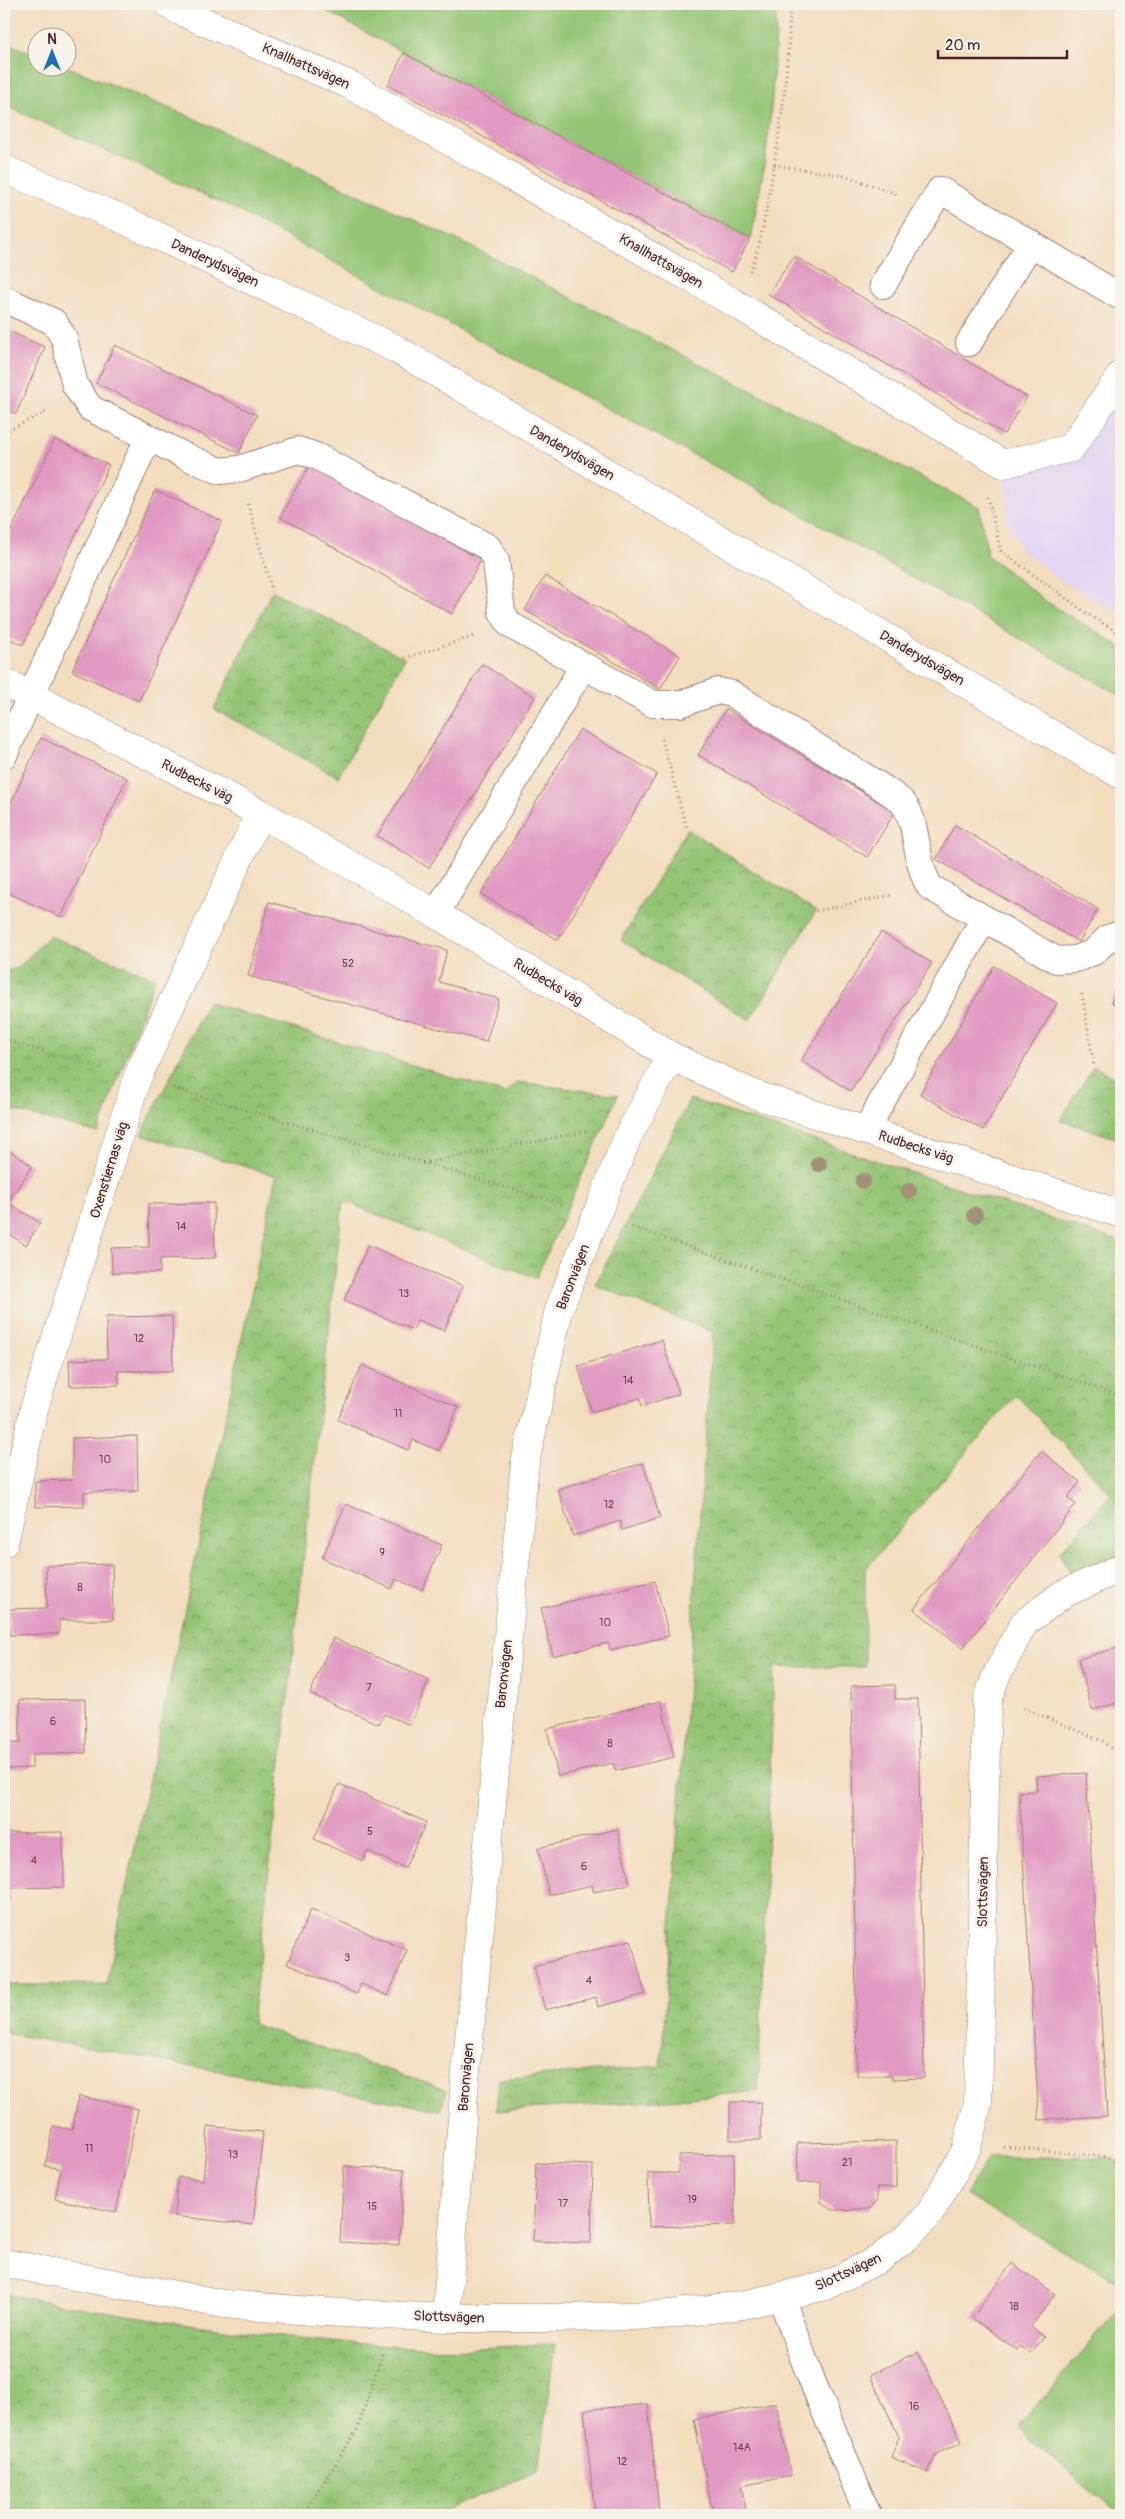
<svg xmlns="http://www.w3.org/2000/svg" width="1125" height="2519" viewBox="0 0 1125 2519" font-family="Pangolin,sans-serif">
<defs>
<pattern id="park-crowns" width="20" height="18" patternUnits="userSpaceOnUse" patternTransform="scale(1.25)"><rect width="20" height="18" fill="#94c473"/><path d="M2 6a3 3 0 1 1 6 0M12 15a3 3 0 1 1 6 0" fill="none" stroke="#7b9f5f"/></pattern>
</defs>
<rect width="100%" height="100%" fill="#f7f3e8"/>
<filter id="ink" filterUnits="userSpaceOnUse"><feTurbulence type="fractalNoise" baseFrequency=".02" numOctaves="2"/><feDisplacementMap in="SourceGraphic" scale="10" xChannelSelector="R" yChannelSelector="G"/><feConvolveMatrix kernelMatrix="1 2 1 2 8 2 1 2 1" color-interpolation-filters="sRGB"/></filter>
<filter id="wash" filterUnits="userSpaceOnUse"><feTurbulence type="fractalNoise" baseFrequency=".0096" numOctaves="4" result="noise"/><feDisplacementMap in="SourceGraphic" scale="20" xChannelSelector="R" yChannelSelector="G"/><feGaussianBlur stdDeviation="1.12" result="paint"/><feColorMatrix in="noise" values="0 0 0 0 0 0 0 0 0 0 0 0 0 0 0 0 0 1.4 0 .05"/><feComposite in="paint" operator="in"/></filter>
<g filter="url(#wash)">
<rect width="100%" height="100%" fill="#f2ddbf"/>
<!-- built -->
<path fill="#e2d4f3" d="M1121,381v232l-60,-32 -41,-33 -13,-27 -1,-54 67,-16z"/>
<!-- grass -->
<path fill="#94c473" stroke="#6f724f" d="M313,4h462c3,26 -1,50 -2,76 -3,54 -11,106 -23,159z
M4,42l33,13 1,13 30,-1 125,51 275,127 511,262 9,49 59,46 74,45v49l-377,-214 -513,-275 -227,-102z
M988,2157h120l13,7v119l-155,-88z
M1121,2306v209l-83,-68 -19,-21z"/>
<!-- park -->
<path fill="url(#park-crowns)" stroke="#6f724f" d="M272,591l133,67 -67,119 -124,-68z
M687,829l129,82 -66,109 -129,-80z
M49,936l106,42 -57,155 -94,-25v-137l14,-3z
M208,1002l298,92 11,-12 101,13 -82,183 -193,-77 -91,823 195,66 -7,20 -436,-77v-48l102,-1 170,-808 -135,-41z
M1094,1066l27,16v58l-61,-20z
M690,1099l431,143v313l-50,19 -12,-21 52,-59 -95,-99 -151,175v97h-91l-16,424 -88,9 -174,11 3,-32 162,-13 52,-734 -118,-47z
M4,2294c138,25 278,46 418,54 43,3 89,-3 133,-4l-17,127 -104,44h-430z"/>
<g id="blocks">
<!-- building -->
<path fill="#e198c1" d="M404,53l346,186 -18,33 -344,-187z
M794,256l233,141 -23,37 -236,-140z
M4,329l41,18 -29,67 -12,-5z
M115,345l142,70 -18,38 -143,-70z
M55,439l54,26 -86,180 -19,-9v-90z
M310,464l171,96 -29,54 -172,-97z
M155,490l67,31 -83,180 -67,-30z
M545,576l135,80 -20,33 -135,-79z
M482,664l53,33 -106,171 -52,-32z
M726,709l169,103 -28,45 -169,-102z
M580,729l77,45 -99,166 -77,-46z
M41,738l86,40 -66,139 -57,-26v-73z
M955,825l143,84 -19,33 -143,-83z
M269,902l178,48 -8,32 60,17 -13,43 -238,-66z
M881,932l51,31 -81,128 -50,-30z
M994,966l63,37 -74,127 -63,-36z
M1121,985v24l-10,-7z
M4,1147l28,19 -24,36 32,21 -14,22 -22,-14z
M214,1203l1,55 -55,1v14h-48l-1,-25 38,-1 -1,-43z
M368,1245l95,41 -19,45 -26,-11 -5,10 -69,-30z
M172,1316l1,55h-55l1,14 -49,1 -1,-26 38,-1 -1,-42z
M662,1340l17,54 -37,12 -2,-8 -48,14 -14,-46z
M362,1365l96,42 -19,44 -26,-11 -5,10 -70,-30z
M137,1436l1,55 -54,1v14l-49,1v-26l37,-1v-42z
M1041,1451l39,31 -13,16 9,6 -113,144 -49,-39z
M643,1463l17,55 -38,12 -2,-9 -47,15 -15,-47z
M346,1504l96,41 -20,45 -26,-11 -4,10 -70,-31z
M112,1564l1,56h-54v14l-49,1 -1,-26 38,-1 -1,-42z
M655,1581l14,55 -59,14 -2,-7 -55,13 -12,-48z
M333,1638l96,42 -19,45 -26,-11 -5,10 -69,-30z
M1121,1647v55l-29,8 -14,-51z
M895,1685v14h23l6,379 -32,1v-3h-35l-6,-390z
M85,1699l1,54 -54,2v13l-28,1v-26h16v-43z
M661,1701l13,56 -59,14 -2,-8 -55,13 -11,-47z
M1086,1773l21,343 -68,4 -20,-328 18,-1 -1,-15z
M339,1784l87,38 -21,46 -38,-17 -4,10 -49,-22z
M617,1829l13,55 -36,8 -2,-7 -43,10 -11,-47z
M63,1832l1,55 -55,1 1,14h-6v-69z
M311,1909l96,41 -19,46 -27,-12 -4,10 -70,-30z
M631,1940l14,54 -47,13 -2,-10 -51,13 -11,-44z
M79,2096l59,13 -22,103 -61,-13 6,-30 -16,-3 8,-40 19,4z
M730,2102h31v38h-31z
M208,2126l55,6 -10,93 -79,-9 4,-39 25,3z
M896,2141v46l-19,1v13l-8,8 -36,1 -12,-8v-20l-23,1 -1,-40z
M734,2154l1,71 -86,2 -1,-54h31v-18z
M536,2163l57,2 -2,78 -58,-2z
M344,2166l60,4 -5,75 -59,-3z
M1012,2263l43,31 -24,33 13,10 -13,17 -11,-8 -3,4 -45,-32z
M918,2352l44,90 -26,12 -8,19 -37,-16 8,-20 -29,-62z
M776,2403l15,73 -50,10 6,28 -34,1 -19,-96z
M648,2404l11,108 -64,3 -11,-105z"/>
</g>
</g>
<g filter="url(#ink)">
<use href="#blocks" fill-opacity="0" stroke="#9e7e75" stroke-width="1"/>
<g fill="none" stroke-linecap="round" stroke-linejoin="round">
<defs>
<path id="service" d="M883,285l57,-95 181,107
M4,299l50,23 10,16 11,47 15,23 95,48 35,15 19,-2 59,-19 18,6 172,91 8,14 6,51 8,13 143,79h27l38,-13 14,3 148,92c7,5 16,10 22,16 17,18 12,61 28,85l126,73 20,-1 18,-7 14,-14 13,-4
M969,343l62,-100
M4,755l144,-317
M436,914l147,-248
M866,1130l117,-210
M781,2297l27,74 60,144"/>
<path id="minor" d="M168,4l14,8 168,73 386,219 267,160 68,-16 50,-73
M4,682l256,131 176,101 235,142 82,38 368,120
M4,1543l30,-134 103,-331 123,-265
M4,2263l220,41 100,8 122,6h116l100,-3 81,-10 82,-19 54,-27 28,-22 22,-22 37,-65 12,-47 9,-402 9,-25 28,-53 39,-29 58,-26
M446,2318l19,-237 60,-618 34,-154 69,-173 43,-80"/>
<path id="secondary" d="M4,169l116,49 276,131 725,426"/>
</defs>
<!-- service casing -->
<use href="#service" stroke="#9e7e75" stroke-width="28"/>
<!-- minor casing -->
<use href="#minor" stroke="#9e7e75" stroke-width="29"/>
<!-- secondary casing -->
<use href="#secondary" stroke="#9e7e75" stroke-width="29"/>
<!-- path -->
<path stroke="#9e7e75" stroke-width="3" stroke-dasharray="1 4" stroke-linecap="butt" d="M774,165l72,11 51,18
M750,271c11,-25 15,-55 20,-82 11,-61 19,-122 20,-185
M4,432l44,-21
M988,497l13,54 91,66 29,17
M248,504l24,87
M405,658l69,-22
M662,739l25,90
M816,911l76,-16
M1082,994l12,72
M4,1040l98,28
M173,1088l389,116
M423,1163l166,-32
M632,1227l489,169
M1024,1708l78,33 19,15
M1004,2147l104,10 13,7
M303,2515l55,-87 25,-77"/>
<!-- service -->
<use href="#service" stroke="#fff" stroke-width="26"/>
<!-- minor -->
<use href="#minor" stroke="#fff" stroke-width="28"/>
<!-- secondary -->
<use href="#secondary" stroke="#fff" stroke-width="28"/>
</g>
<!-- trees -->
<g fill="#a2907a">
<circle cx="819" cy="1164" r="8"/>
<circle cx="863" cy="1181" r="8"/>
<circle cx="909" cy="1191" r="8"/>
<circle cx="975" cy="1215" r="8"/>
</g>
</g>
<g text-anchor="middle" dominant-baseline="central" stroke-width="5" stroke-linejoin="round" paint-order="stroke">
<!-- number labels -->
<g font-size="11" fill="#703d50">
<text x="348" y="963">52</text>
<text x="181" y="1226">14</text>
<text x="404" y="1293">13</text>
<text x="139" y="1338">12</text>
<text x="628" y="1380">14</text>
<text x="398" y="1413">11</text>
<text x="105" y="1459">10</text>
<text x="609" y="1504">12</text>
<text x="382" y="1552">9</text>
<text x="80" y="1587">8</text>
<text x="605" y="1622">10</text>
<text x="369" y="1687">7</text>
<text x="53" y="1721">6</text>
<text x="610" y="1743">8</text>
<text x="370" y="1831">5</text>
<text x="34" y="1860">4</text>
<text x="584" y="1866">6</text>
<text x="347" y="1957">3</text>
<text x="589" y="1980">4</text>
<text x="89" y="2148">11</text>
<text x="233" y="2154">13</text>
<text x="847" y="2162">21</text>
<text x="692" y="2199">19</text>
<text x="563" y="2203">17</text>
<text x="372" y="2206">15</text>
<text x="1014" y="2306">18</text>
<text x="914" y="2406">16</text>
<text x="742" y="2447">14A</text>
<text x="622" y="2461">12</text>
</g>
<!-- street labels -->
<g font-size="14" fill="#4a1f2b" stroke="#f7f3e8">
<text transform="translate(306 66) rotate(24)">Knallhattsvägen</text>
<text transform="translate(661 261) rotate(30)">Knallhattsvägen</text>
<text transform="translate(215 263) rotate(25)">Danderydsvägen</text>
<text transform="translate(572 453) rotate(30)">Danderydsvägen</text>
<text transform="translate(922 658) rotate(30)">Danderydsvägen</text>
<text transform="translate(197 781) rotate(27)">Rudbecks väg</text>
<text transform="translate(548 982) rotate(31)">Rudbecks väg</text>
<text transform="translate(916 1147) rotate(18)">Rudbecks väg</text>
<text transform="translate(109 1170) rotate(-73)">Oxenstiernas väg</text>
<text transform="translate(573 1277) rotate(-69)">Baronvägen</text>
<text transform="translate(504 1674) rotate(-84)">Baronvägen</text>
<text transform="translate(983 1892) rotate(-89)">Slottsvägen</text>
<text transform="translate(466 2077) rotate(-85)">Baronvägen</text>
<text transform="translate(848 2272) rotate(-25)">Slottsvägen</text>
<text transform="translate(449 2317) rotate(2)">Slottsvägen</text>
</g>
</g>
<!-- margin -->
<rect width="1125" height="2519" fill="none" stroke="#f7f3e8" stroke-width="20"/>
<!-- north arrow -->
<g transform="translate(52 52)"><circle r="24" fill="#f7f3e8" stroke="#b29e9c"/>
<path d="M0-4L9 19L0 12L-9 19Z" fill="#1f6fb2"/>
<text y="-8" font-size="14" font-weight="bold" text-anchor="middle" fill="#4a1f2b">N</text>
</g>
<!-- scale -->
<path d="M938 50v8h129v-8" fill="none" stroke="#4a1f2b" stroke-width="2.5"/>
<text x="945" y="50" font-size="15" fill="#4a1f2b" stroke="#f7f3e8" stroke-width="4" paint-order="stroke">20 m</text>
</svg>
